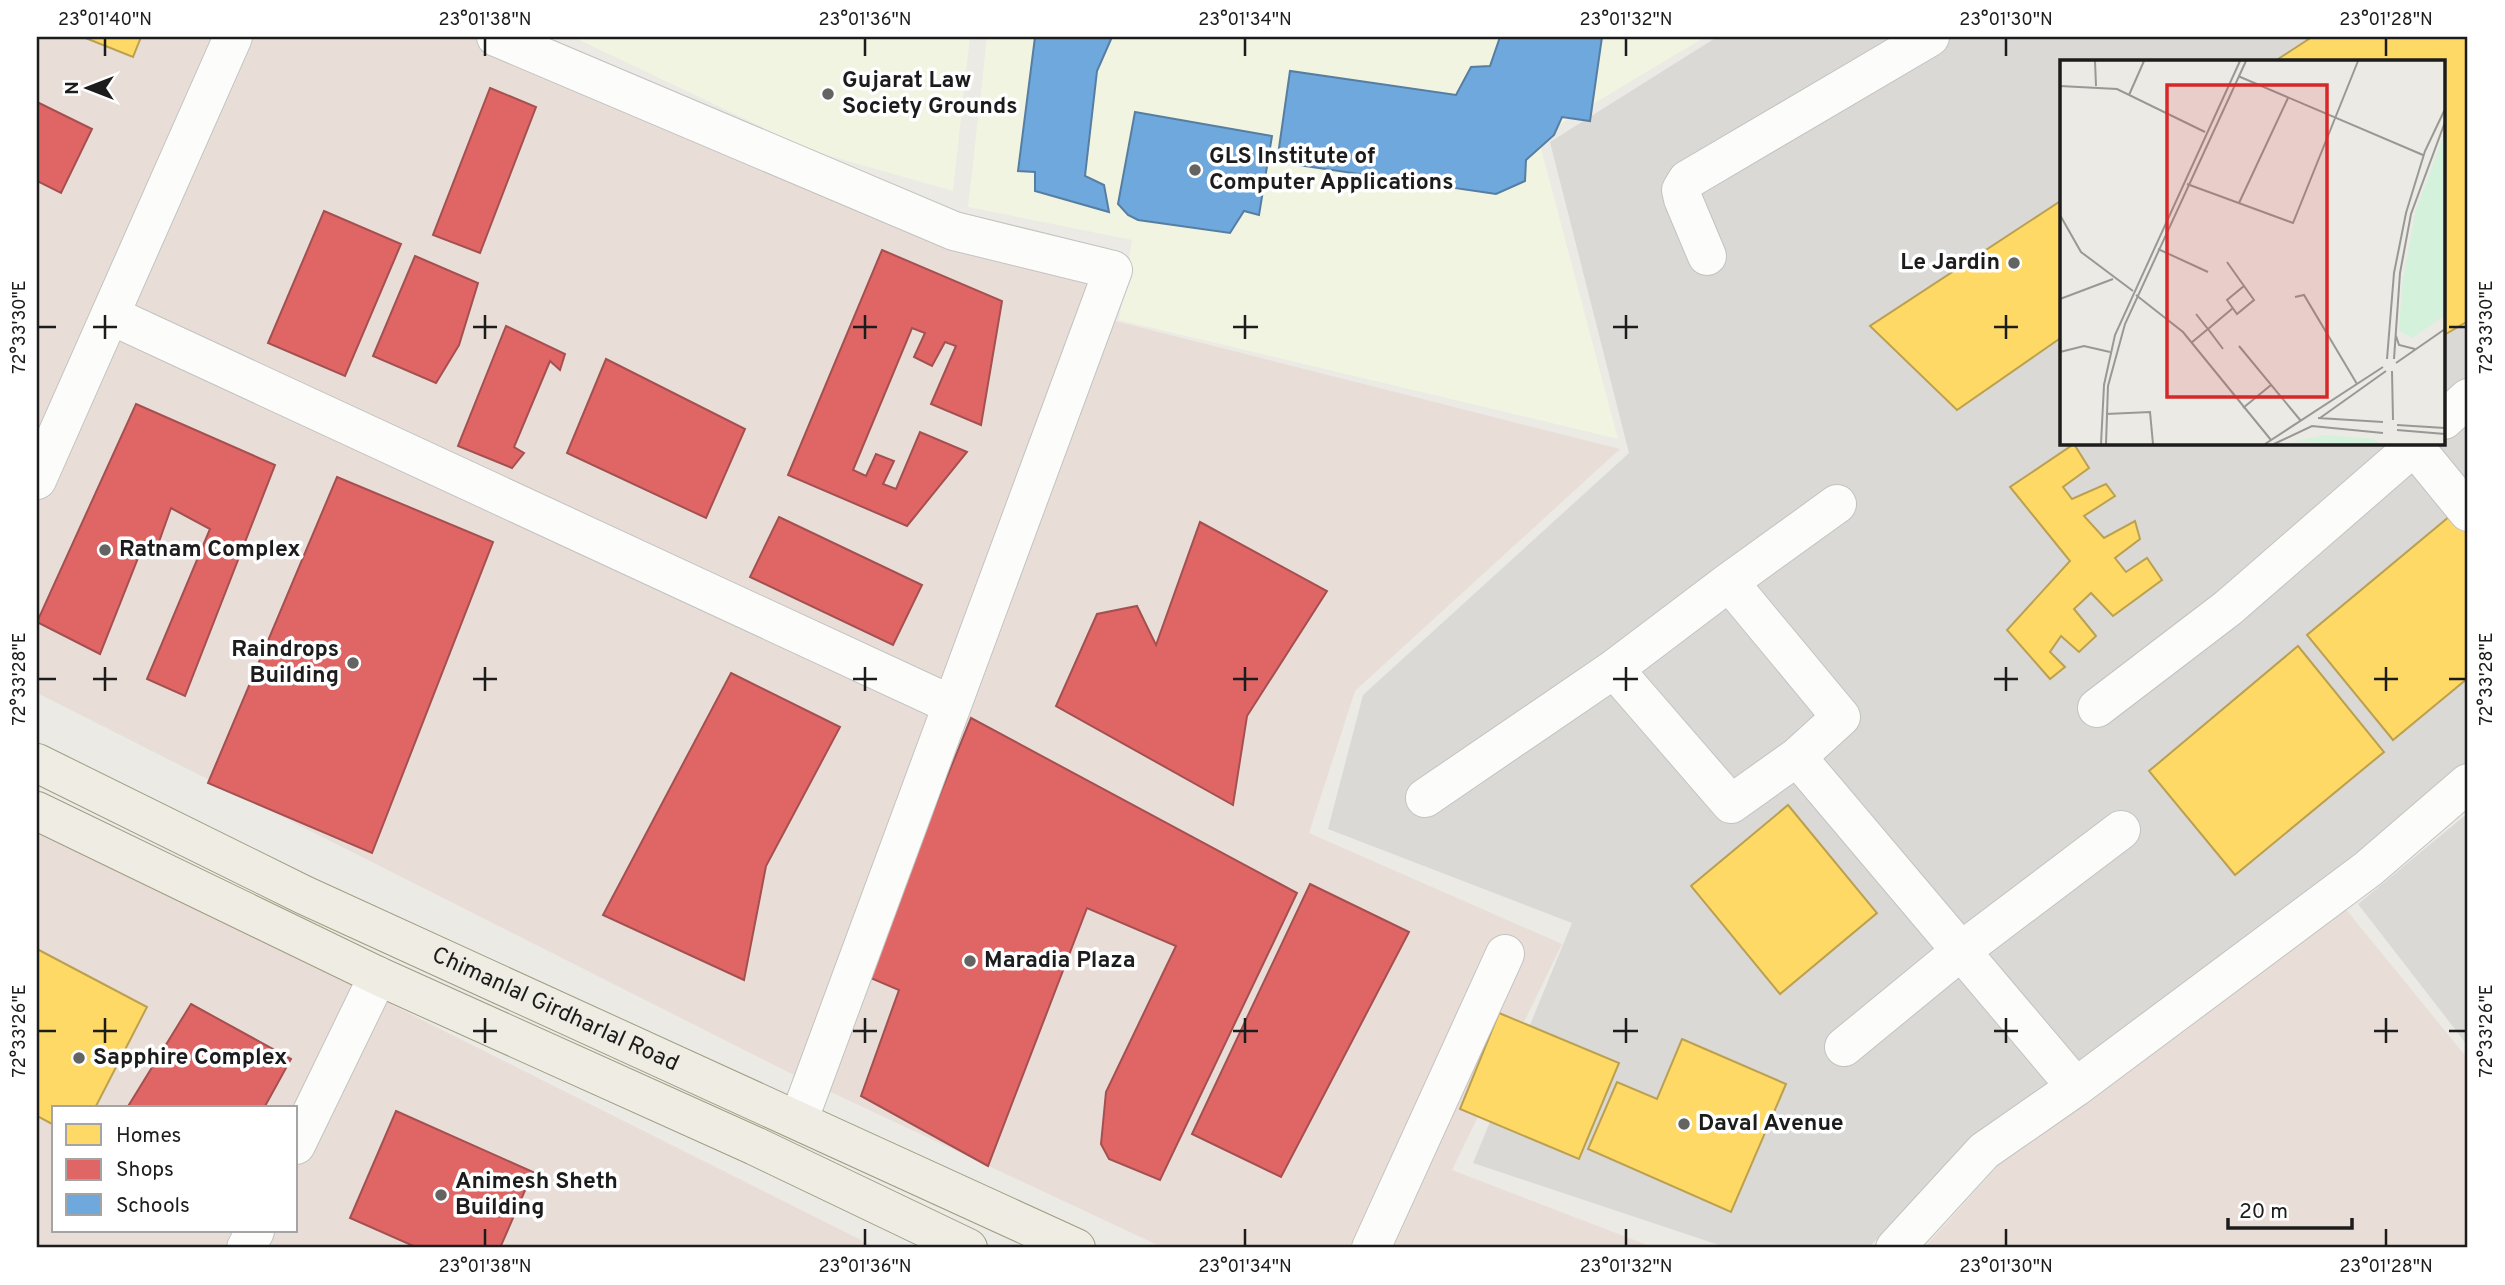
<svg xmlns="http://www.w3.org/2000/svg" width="2505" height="1285" viewBox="0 0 2505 1285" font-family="Overpass,sans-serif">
<rect width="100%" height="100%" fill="#ebeae5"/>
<!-- residential -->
<path fill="#dad9d6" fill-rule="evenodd" d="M1717,37h751v726l-113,97 -381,282 -106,106h-140l-255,-85 99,-240 -244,-94 35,-134 266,-242 -79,-311zM2062,61h382v382h-382z
M2468,813v233l-110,-142z"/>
<!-- commercial -->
<path fill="#e9ddd7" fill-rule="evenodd" d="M37,37h488l592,251 -6,32 509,129 -265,242 -46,142 253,111 -110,226 203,78h-491l-376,-176 -751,-379z
M37,827l840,421h-840zM54,1108h242v123h-242z
M2344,907l124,152v189h-544l80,-89z"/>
<!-- education -->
<path fill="#f0f4e0" d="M573,37h397l-17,154 -141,-40z
M987,37h718l-167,100 80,302 -499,-119 13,-80 -164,-33z"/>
<!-- homes -->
<path fill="#ffd966" stroke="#bba050" stroke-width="2" d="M83,37h58l-8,20z
M2312,37h156v284l-24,14v-274h-169z
M2062,200v137l-105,73 -87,-84z
M2074,444l15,24 -26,19 9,12 34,-15 9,12 -31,20 20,22 31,-17 5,18 -25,19 11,14 21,-14 15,22 -49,36 -22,-23 -17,16 22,27 -17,16 -18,-16 -11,16 15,15 -15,12 -43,-49 63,-69 -60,-74z
M2456,511l12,15v152l-75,62 -86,-105z
M2298,646l86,106 -149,123 -86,-104z
M1788,805l89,108 -97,81 -89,-108z
M37,949l110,58 -52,101h-41v17l-17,-9z
M1499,1013l120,50 -40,96 -119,-50z
M1682,1039l104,45 -55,128 -143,-63 29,-67 40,17z"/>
<!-- shops -->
<path fill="#e06666" stroke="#a55050" stroke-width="2" d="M490,88l46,19 -56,146 -47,-18z
M37,102l55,27 -31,64 -24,-12z
M324,211l77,33 -56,132 -77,-33z
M882,250l120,51 -21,124 -50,-21 25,-58 -11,-4 -13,24 -18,-9 11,-24 -13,-5 -59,142 13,6 10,-22 18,7 -11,23 13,5 24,-57 47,20 -60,74 -119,-51z
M415,256l63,27 -19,62 -23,38 -63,-27z
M506,326l59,28 -5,16 -10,-9 -36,86 10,6 -12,15 -54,-22z
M606,359l139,70 -39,89 -139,-65z
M136,404l139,61 -90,231 -38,-17 63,-150 -39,-21 -16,45 -13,-5 -42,106 -63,-32z
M337,477l156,65 -121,311 -164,-70z
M779,517l143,68 -29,60 -143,-68z
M1200,522l127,69 -80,125 -14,89 -177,-99 41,-92 40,-8 19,39z
M731,673l109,54 -74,139 -22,114 -141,-65z
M971,718l326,175 -137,287 -51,-21 -8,-15 5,-52 70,-146 -89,-38 -99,258 -127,-70 38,-106 -33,-14z
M1310,884l99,48 -128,245 -89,-43z
M191,1004l100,55 -27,49h-137z
M396,1111l137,61 -33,76h-82l-68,-30z"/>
<!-- schools -->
<path fill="#6fa8dc" stroke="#567ea2" stroke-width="2" d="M1035,37h77l-15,34 -12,105 19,9 5,27 -74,-21v-19l-17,-1z
M1500,37h102l-12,84 -28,-4 -8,18 -28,25 -1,21 -29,13 -219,-32 13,-91 166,24 15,-28 19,-1z
M1135,112l137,24 -13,79 -15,-4 -14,22 -92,-13 -10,-5 -10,-11z"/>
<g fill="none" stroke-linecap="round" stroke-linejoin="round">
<defs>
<path id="minor" d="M496,37l458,194 159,39 -314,849
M1707,256l-24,-57 -2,-9 6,-10 243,-143
M110,315l842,390
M2444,420l24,-22
M2414,446l54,66
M37,480l196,-443
M1729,582l112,135 -44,40 -66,47 -117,-135z
M1729,582l108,-78
M2097,708l131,-100 190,-165
M1797,757l164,194 -117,96
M1425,798l189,-129
M2076,1087l-115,-136 160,-121
M296,1145l82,-169
M246,1248l9,-17
M1371,1248l134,-294
M1895,1248l89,-97 92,-64 292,-218 100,-86"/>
<g id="major">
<path id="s1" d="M37,763l267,132 772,353"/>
<path d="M37,811l341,165 377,170 213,102"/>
</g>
</defs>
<!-- minor casing -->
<use href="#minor" stroke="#c3c3c1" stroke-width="40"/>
<!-- major casing -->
<use href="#major" stroke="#a09d83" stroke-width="40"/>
<!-- minor -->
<use href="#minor" stroke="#fcfcfb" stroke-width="38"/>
<!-- major -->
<use href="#major" stroke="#efede3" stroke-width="38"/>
</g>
<!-- ticks -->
<path fill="none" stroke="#1c1c1c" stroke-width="2.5" d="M105,38v18M485,38v18M865,38v18M1245,38v18M1626,38v18M2006,38v18M2386,38v18M105,315v24M485,315v24M865,315v24M1245,315v24M1626,315v24M2006,315v24M38,327h18M93,327h24M473,327h24M853,327h24M1233,327h25M1613,327h25M1994,327h24M2449,327h17M105,667v24M485,667v24M865,667v24M1245,667v24M1626,667v24M2006,667v24M2386,667v24M38,679h18M93,679h24M473,679h24M853,679h24M1233,679h25M1613,679h25M1994,679h24M2374,679h24M2449,679h17M105,1018v25M485,1018v25M865,1018v25M1245,1018v25M1626,1018v25M2006,1018v25M2386,1018v25M38,1031h18M93,1031h24M473,1031h24M853,1031h24M1233,1031h25M1613,1031h25M1994,1031h24M2374,1031h24M2449,1031h17M485,1229v17M865,1229v17M1245,1229v17M1626,1229v17M2006,1229v17M2386,1229v17"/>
<!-- markers -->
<g fill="#646462" stroke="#fff" stroke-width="2.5">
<circle cx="828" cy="94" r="7"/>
<circle cx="1195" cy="170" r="7"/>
<circle cx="2014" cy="263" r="7"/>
<circle cx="105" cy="550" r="7"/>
<circle cx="353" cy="663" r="7"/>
<circle cx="970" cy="961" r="7"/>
<circle cx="79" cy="1058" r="7"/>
<circle cx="1684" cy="1124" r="7"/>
<circle cx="441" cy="1195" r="7"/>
</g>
<g text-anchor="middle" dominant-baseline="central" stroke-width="7" stroke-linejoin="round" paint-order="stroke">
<!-- poi labels -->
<g font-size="23" font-weight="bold" fill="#1c1c1c" stroke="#fff" text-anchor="start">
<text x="842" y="81">Gujarat Law<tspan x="842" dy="26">Society Grounds</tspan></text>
<text x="1209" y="157">GLS Institute of<tspan x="1209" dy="26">Computer Applications</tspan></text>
<text x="2000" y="263" text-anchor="end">Le Jardin</text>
<text x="119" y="550">Ratnam Complex</text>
<text x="339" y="650" text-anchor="end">Raindrops<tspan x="339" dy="26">Building</tspan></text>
<text x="984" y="961">Maradia Plaza</text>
<text x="93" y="1058">Sapphire Complex</text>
<text x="1698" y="1124">Daval Avenue</text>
<text x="455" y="1182">Animesh Sheth<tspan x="455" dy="26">Building</tspan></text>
</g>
<!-- street labels -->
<g font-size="23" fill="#1c1c1c" stroke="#fff">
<text stroke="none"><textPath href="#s1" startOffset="574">Chimanlal Girdharlal Road</textPath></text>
</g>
</g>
<!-- overview -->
<g transform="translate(2060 60)">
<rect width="385" height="385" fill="#ebeae5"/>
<path d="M385,72v183l-33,23 -13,-8 3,-45 14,-75zM266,375l47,4 8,5 -90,-2z" fill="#d4f1db"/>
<path fill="none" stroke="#989895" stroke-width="2" d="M35,1l1,25M178,16l185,79M0,26l57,3 88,43M69,35l15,-34M127,124l106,39 65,-162M179,143l49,-105M0,155l21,37 52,39M98,189l50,23M167,202l17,24M184,226l10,14 -17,14 -10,-14zM76,235l47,37 88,108M235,237l9,-2 53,89M0,239l53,-20M136,254l12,15 25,-21M336,276l3,9 16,4M131,283l17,-14 15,20M179,286l62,75M0,292l24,-6 26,6M327,299l7,-86 12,-60 19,-62 20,-42M334,299l6,-86 11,-59 34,-92M336,303l49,-34M332,311l1,49M183,348l28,-23M46,354l44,-2 3,32M258,358l65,4M260,358l66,-47M337,365l48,3M337,370l48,4M41,384l3,-59 11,-50 125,-274M46,384l2,-58 17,-62 121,-263M205,384l118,-77M214,384l38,-18 71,7"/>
<path fill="#d62828" fill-opacity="0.15" stroke="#d62828" stroke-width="3.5" d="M107,25h160v312h-160z"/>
<rect width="385" height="385" fill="none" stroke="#1c1c1c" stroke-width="3.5"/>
</g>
<!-- border -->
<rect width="2505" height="1285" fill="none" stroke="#ffffff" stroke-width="77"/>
<!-- legend -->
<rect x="52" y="1106" width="245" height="126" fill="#ffffff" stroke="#a4a4a4" stroke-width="2"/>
<rect x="66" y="1124" width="35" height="21" fill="#ffd966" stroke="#a4a4a4" stroke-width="2"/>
<text x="116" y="1142" font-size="21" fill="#1c1c1c">Homes</text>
<rect x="66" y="1159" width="35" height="21" fill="#e06666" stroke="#a4a4a4" stroke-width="2"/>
<text x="116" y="1176" font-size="21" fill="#1c1c1c">Shops</text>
<rect x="66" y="1194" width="35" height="21" fill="#6fa8dc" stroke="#a4a4a4" stroke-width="2"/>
<text x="116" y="1212" font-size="21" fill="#1c1c1c">Schools</text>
<!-- north arrow -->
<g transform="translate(88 88) rotate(270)" stroke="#ffffff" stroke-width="5" paint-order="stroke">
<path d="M0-5L12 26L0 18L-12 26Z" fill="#1c1c1c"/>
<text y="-10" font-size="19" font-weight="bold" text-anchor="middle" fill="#1c1c1c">N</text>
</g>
<!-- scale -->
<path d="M2228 1218v10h124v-10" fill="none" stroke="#1c1c1c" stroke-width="3.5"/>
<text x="2239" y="1218" font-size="21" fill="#1c1c1c" stroke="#ffffff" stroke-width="5" paint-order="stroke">20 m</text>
<rect x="38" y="38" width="2428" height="1208" fill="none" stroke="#1c1c1c" stroke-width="2.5"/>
<g font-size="18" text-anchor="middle" fill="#1c1c1c">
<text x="105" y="25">23°01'40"N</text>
<text x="485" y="25">23°01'38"N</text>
<text x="865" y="25">23°01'36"N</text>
<text x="1245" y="25">23°01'34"N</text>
<text x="1626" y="25">23°01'32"N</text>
<text x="2006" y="25">23°01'30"N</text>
<text x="2386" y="25">23°01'28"N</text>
<text transform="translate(2486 327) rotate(-90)" y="6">72°33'30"E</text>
<text transform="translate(19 327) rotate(-90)" y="6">72°33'30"E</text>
<text transform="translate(2486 679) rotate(-90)" y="6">72°33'28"E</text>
<text transform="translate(19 679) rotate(-90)" y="6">72°33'28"E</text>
<text transform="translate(2486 1031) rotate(-90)" y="6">72°33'26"E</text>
<text transform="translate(19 1031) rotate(-90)" y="6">72°33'26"E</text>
<text x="485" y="1272">23°01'38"N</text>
<text x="865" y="1272">23°01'36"N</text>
<text x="1245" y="1272">23°01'34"N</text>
<text x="1626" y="1272">23°01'32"N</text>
<text x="2006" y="1272">23°01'30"N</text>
<text x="2386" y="1272">23°01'28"N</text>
</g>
</svg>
